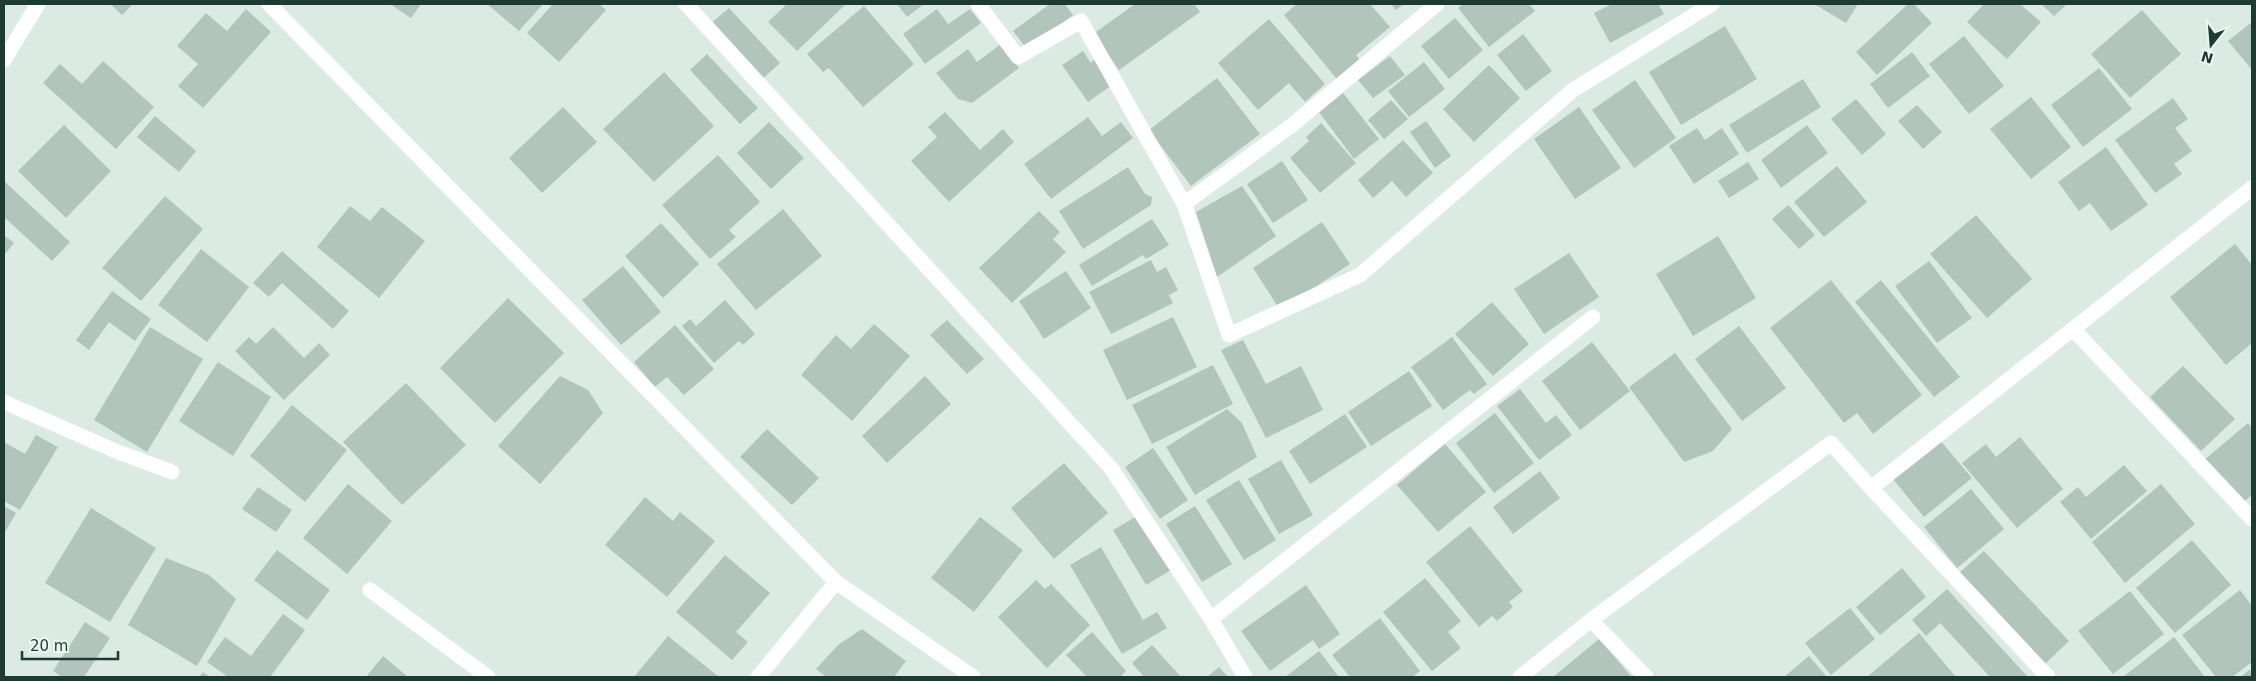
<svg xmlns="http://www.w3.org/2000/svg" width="2256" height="681" viewBox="0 0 2256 681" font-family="'DejaVu Sans',sans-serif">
<rect width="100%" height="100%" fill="#dceae4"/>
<!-- building -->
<path fill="#b1c5bd" d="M110,4h23l-11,11z
M390,4h31l-10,14z
M487,4h56l-24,27z
M553,4h46l7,6 -47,52 -32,-29z
M787,4h59l-49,47 -29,-29z
M897,4h27l-17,13z
M1050,4h15l8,11 -46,34 -14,-18z
M1135,4h59l6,8 -81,58 -26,-36z
M1297,4h73l20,23 -34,28 7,9 -23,19 -56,-68z
M1391,4h13l-8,6z
M1463,4h66l6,7 -46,36 -31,-39z
M1612,4h46l6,10 -54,29 -16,-30z
M1814,4h44l-12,19z
M1908,4h6l18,19 -55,52 -21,-23z
M1984,4h36l21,18 -34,37 -40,-37z
M2041,4h26l-13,12z
M864,6l50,58 -51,43 -34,-39 -6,4 -16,-18z
M729,8l51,55 -20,18 -51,-56z
M246,9l25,23 -68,76 -25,-22 20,-22 -21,-18 29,-33 21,18z
M937,9l11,15 22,-15 11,14 -56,41 -22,-30z
M2142,10l39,44 -51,44 -39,-44z
M1455,18l28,32 -34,29 -28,-33z
M1269,19l56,65 -20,18 -16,-19 -31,27 -40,-47z
M2252,22v48l-24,-29z
M1725,26l32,53 -76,46 -32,-53z
M1523,34l29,37 -26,20 -29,-36z
M1964,36l40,50 -35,28 -40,-50z
M1001,44l18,24 -47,35 -14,-4 -22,-26 32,-24 9,13z
M1083,51l8,12 3,-3 18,25 -24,17 -26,-37z
M1912,52l18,24 -42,32 -18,-24z
M707,54l51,54 -18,16 -50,-54z
M1390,56l15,19 -32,23 -15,-18z
M103,61l51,46 -38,42 -73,-66 17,-19 22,20z
M1424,62l21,27 -36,28 -21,-26z
M1489,65l31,33 -46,44 -31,-33z
M2099,68l33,41 -49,38 -32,-42z
M664,72l50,54 -60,56 -51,-53z
M1217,78l43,56 -69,52 -42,-56z
M1803,79l18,28 -74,46 -18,-28z
M1635,80l41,58 -42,30 -42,-58z
M1343,93l36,46 -25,20 -35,-47z
M2031,97l40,50 -40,32 -41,-50z
M2173,98l15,21 -13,9 17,23 -18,13 8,10 -27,19 -40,-53z
M1856,99l30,35 -24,21 -31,-36z
M1391,100l17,19 -24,20 -16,-19z
M1917,105l25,27 -19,17 -25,-28z
M563,107l34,35 -55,51 -33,-35z
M1579,107l42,61 -46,31 -41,-60z
M945,112l35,38 23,-21 11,13 -65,60 -38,-41 26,-24 -9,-10z
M155,116l41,35 -17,21 -42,-35z
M1088,117l14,19 19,-14 12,16 -82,61 -27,-35z
M1426,121l25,35 -16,12 -25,-36z
M769,122l35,36 -33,31 -34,-36z
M1321,123l35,40 -36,30 -30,-35 19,-17 -3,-4z
M64,125l47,46 -45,47 -48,-47z
M1807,125l21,28 -47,35 -20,-28z
M1697,128l8,12 17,-12 17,26 -45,30 -25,-38z
M1403,140l30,33 -27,24 -14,-16 -19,17 -15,-18z
M2106,147l42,58 -37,26 -21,-28 -11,8 -21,-29z
M718,155l42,47 -31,28 7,7 -26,22 -48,-54z
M1282,161l26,39 -35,23 -26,-39z
M1748,162l11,17 -30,19 -11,-17z
M1837,166l30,36 -43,35 -30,-35z
M1128,167l17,27 7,3 -1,8 -68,44 -24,-38z
M4,181l66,61 -18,19 -48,-44z
M1242,186l34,50 -59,41 -21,-65z
M165,196l38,33 -62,72 -39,-33z
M1788,205l27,30 -16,14 -27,-30z
M350,206l20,15 12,-14 43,34 -46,57 -62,-51z
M783,209l39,47 -66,54 -39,-46z
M1039,211l21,21 -7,7 13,13 -54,51 -33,-35z
M1976,215l56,64 -45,39 -57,-64z
M1152,219l17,26 -23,14 -3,-4 -51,31 -13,-21z
M1322,222l28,42 -70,46 -27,-42z
M661,223l38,41 -36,34 -38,-42z
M4,235l10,8 -10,12z
M1718,236l38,62 -63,38 -37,-62z
M2235,244l17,21v78l-26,22 -56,-68z
M201,249l48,38 -42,55 -49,-37z
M282,251l67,60 -16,18 -51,-46 -13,14 -16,-14z
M1569,253l30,44 -55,37 -30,-45z
M1151,260l6,12 9,-5 12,23 -9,5 4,8 -62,31 -22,-42z
M1929,261l43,57 -35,25 -42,-57z
M623,266l38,46 -40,33 -39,-45z
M1066,271l25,37 -47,31 -25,-38z
M1831,280l91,115 -49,39 -16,-21 -13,10 -74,-95z
M1881,280l79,97 -26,20 -79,-95z
M112,291l39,28 -16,22 -26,-19 -20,28 -13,-10z
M508,298l56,55 -69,70 -55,-55z
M725,300l30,34 -12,11 -4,-4 -25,22 -32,-37 8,-7 6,7z
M1492,302l37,42 -36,32 -38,-42z
M1173,317l24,50 -70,33 -24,-50z
M947,320l37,39 -17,15 -37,-39z
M874,324l36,32 -58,65 -51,-46 35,-40 15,14z
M675,325l39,44 -30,26 -17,-18 -12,10 -21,-25z
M1739,326l47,62 -44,33 -47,-62z
M150,327l53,32 -56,93 -53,-32z
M273,327l31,31 15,-15 11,12 -46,45 -49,-49 14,-14 7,7z
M1452,337l35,47 -13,10 -4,-4 -27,20 -32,-43z
M1243,340l23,44 35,-18 22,44 -57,28 -45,-88z
M1592,342l38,49 -50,39 -38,-49z
M1675,353l57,76 -19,22 -29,11 -55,-75z
M218,362l53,35 -38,59 -54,-35z
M1213,365l20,39 -81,40 -20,-39z
M2183,366l52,53 -34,32 -51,-54z
M1409,371l23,35 -61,40 -23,-34z
M560,376l28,14 15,23 -63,71 -42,-38z
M925,376l26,28 -64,59 -25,-27z
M406,383l60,62 -64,60 -59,-63z
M1520,389l26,34 10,-8 16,20 -33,25 -42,-54z
M292,405l55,45 -42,52 -55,-46z
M1227,409l15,14 15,34 -62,38 -29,-48z
M1495,413l39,50 -40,30 -38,-50z
M1345,414l22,33 -57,37 -21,-33z
M2248,423l4,5v67l-12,10 -37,-44z
M767,429l52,49 -27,27 -52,-48z
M36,435l22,12 -38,63 -16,-9v-59l21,12z
M2020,437l43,52 -46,39 -55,-65 24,-19 10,13z
M1939,439l33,39 -48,39 -32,-39z
M1445,444l41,48 -48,40 -41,-47z
M1153,448l35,52 -28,19 -35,-52z
M1281,460l32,55 -34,19 -31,-55z
M1064,463l44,50 -54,46 -43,-51z
M2124,465l23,26 -56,48 -31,-37 18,-15 8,10z
M1540,471l20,27 -47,36 -20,-27z
M1239,480l37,60 -32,20 -38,-60z
M348,484l44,37 -45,53 -44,-36z
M2161,484l34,40 -70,59 -33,-41z
M258,487l34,23 -16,22 -34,-23z
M1971,489l33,40 -47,39 -33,-41z
M645,497l28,24 7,-9 35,29 -48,56 -62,-52z
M4,506l12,7 -12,21z
M1195,506l37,58 -30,18 -36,-58z
M91,508l65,40 -46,74 -65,-39z
M1137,516l34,54 -25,15 -33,-55z
M980,517l43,33 -49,62 -43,-34z
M1470,526l53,65 -14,11 4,5 -16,14 -5,-5 -13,11 -53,-65z
M2192,540l39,45 -56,48 -39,-45z
M1101,547l42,73 14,-8 10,16 -45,26 -52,-89z
M277,550l53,40 -23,30 -53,-40z
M1984,551l85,90 -24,23 -86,-91z
M725,555l45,38 -34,39 12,10 -16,18 -56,-48z
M166,558l43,17 27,24 -39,67 -69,-41z
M1902,568l24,29 -46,38 -24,-28z
M1425,578l36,43 -13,11 13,16 -29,23 -49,-59z
M1036,580l9,9 6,-5 39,41 -43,43 -49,-51z
M1306,585l34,49 -21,15 -6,-9 -43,31 -29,-40z
M1947,589l80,87 -37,1 -50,-54 -14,13 -14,-16z
M2240,590l12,16v56l-20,15h-16l-34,-42z
M2130,591l34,43 -51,40 -35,-43z
M1850,608l25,31 -44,36 -26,-32z
M283,614l22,16 -35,47h-42l-21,-15 18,-25 26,19z
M1380,618l40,53 -8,6h-62l-18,-22z
M85,622l25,16 -26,39h-22l-9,-6z
M862,629l44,32 -12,16h-68l-10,-8 22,-24z
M1092,632l34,39 -6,6h-33l-21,-22z
M1919,633l37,44h-89z
M668,636l51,41h-85z
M2174,637l31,40h-82z
M1599,639l32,37 -2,1h-76z
M1152,645l29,32h-37l-12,-14z
M1319,651l20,26h-54z
M383,656l25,21h-42z
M1809,656l18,21h-43z
M1219,667l9,10h-21z
M2250,669l2,8h-11z
M203,672l7,5h-11z"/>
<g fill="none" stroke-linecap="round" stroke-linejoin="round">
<!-- minor -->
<path stroke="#fff" stroke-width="15" d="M269,4l567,578 137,95
M686,4l425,464 100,151 34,58
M978,4l40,53 63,-36 103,183 45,131 131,-60 213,-185 139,-86
M4,60l34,-56
M1184,204l107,-78 146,-122
M2073,329l179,190
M4,402l114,50 54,20
M1871,488l177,189
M370,590l118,87
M1211,619l382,-302
M1591,620l55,57
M758,677l78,-95
M1520,677l71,-57 240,-177 40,45 381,-300"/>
</g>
<!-- border -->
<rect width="2256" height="681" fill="none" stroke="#1d3a33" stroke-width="10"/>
<!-- north arrow -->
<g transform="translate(2211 45) rotate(197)" stroke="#ecf7f2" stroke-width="4" paint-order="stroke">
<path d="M0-4L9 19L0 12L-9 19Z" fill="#1d3a33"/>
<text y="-8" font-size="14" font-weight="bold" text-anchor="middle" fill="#1d3a33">N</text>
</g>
<!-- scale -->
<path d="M22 651v8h96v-8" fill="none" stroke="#1d3a33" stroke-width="2.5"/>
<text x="30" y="651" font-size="15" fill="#1d3a33" stroke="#ecf7f2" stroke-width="4" paint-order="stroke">20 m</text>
</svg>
